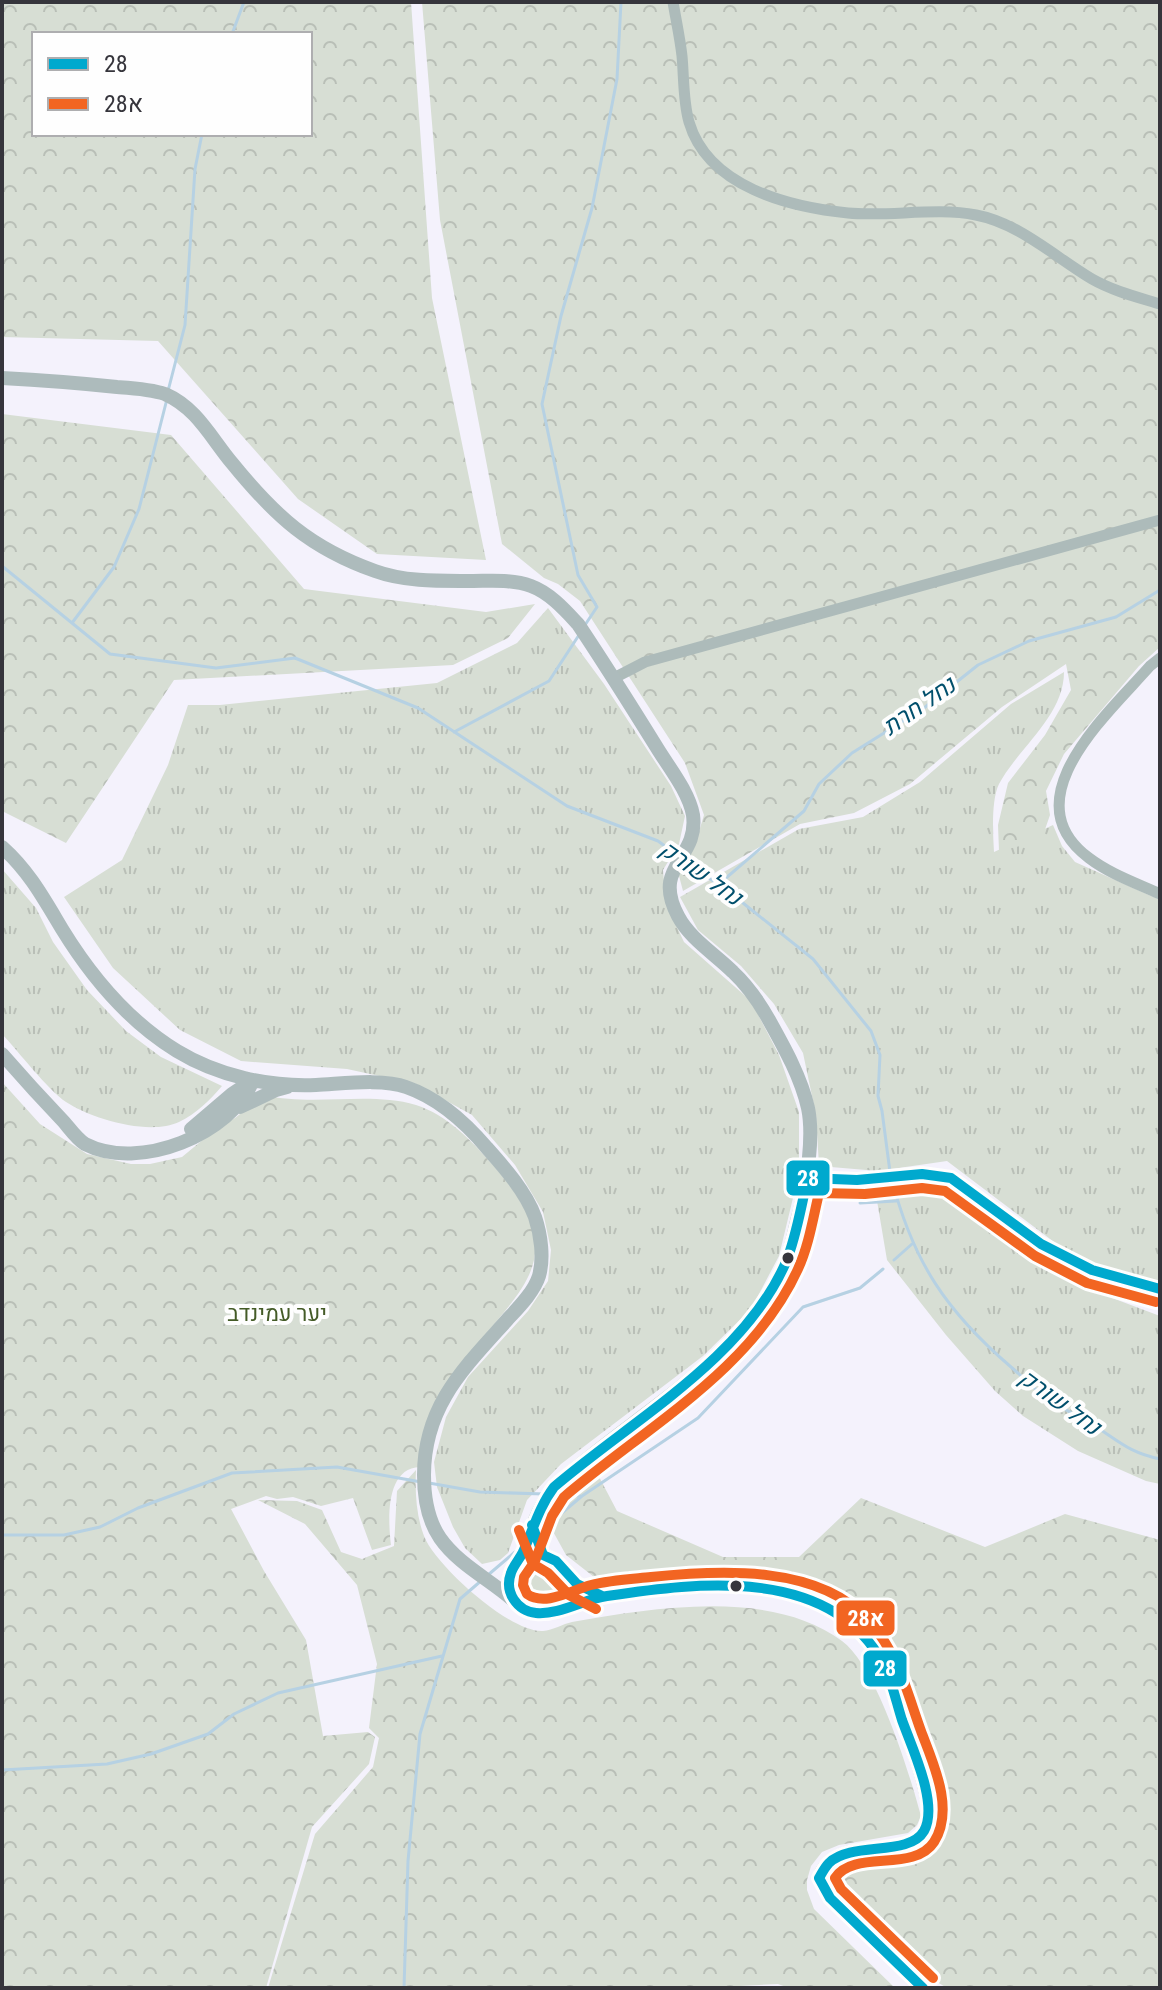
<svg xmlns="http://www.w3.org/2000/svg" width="1162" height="1990" viewBox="0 0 1162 1990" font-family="'Roboto Condensed',Heebo,sans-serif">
<defs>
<pattern id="grass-tufts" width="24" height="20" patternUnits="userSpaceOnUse" patternTransform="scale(2)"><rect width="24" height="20" fill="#d7ded4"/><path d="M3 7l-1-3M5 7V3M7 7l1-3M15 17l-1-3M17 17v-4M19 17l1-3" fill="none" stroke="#b9bfb7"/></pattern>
<pattern id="forest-crowns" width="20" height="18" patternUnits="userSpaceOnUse" patternTransform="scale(2)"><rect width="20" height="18" fill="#d7ded4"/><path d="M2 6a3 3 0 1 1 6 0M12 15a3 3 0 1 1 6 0" fill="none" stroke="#b9bfb7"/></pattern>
</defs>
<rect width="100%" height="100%" fill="#f4f2fc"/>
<!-- grass -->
<path fill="url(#grass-tufts)" d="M548,608l56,76 67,102 14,30 -6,28 -16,26 3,34 18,38 67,59 28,54 20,57v61l-20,83 -28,53 -48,47 -142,108 -34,36 -19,53 -8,7 -18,4 -17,-16 -12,-21 -16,-40 -3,-25 12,-45 22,-40 60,-66 20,-30 3,-31 -8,-38 -28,-47 -43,-50 -56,-31 -69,-15 -106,-8 -61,-31 -67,-62 -49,-71 58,-37 46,-95 20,-60h32l217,-22 80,-40z
M1064,672c0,44 -45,75 -65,112 -8,16 -6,50 -5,68l59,-27 9,21 13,16 85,38v398l-41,-7 -172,-130 -69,10 -59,-5 -3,-51 -13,-62 -29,-49 -33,-38 -43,-36 -18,-33 119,-68 64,-12 57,-35 91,-78z
M2,869l34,39 17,34 34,48 39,41 35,26 61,29c-12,14 -26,28 -43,36 -30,14 -87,-3 -113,-20 -18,-12 -48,-51 -64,-68z
M930,1182l26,6 143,105 61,23v168l-14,-3 -68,-30 -55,-35 -28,-25 -49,-56 -59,-75 -13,-77z"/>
<!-- forest -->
<path fill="url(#forest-crowns)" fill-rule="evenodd" d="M2,2h409l21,296 54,262 -109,-6 -79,-55 -140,-158 -156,-4zM34,34h276v100h-276z
M422,2h738v645l-21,19 -75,88 -18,37 4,24 -9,26 -42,10 -1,-26 10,-42 37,-48 26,-45 -5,-26 -64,43 -92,77 -56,29 -54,11 -117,67 -5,-19 16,-24 10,-33 -19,-52 -105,-162 -22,-17 -14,-6 -42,-34 -62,-324z
M2,414l169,21 133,154 182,23 49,-8 -27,34 -55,27 -279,15 -108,163 -64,-32z
M2,1082l38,42 47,30 44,10h19l32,-7 35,-29 18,-10 29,-23c50,12 104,-4 152,10 31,10 55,35 76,59 86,97 27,122 -31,202 -7,9 -10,22 -14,33 -9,23 -18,46 -27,68 -35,1 -32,54 -29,78l-19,5 -19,-52 -32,8 -28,-9 -16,2 -11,-3 -35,13 33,62 42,69 17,96 45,-4 7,5 -6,27 -57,63 -46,161h-264z
M416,1470c-1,22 0,45 8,66 11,29 86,97 119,95 10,-1 20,-7 29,-9 82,-14 199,-34 270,19 35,26 67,131 79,175l-4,9 -9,8 -69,12 -17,7 -11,14 -4,14v10l7,19 81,79h-106l-11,-4 -75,4h-435l47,-154 58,-67 6,-29 -10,-10 8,-64 -20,-79 -52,-61 -47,-24 39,1 25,9 19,42 21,7 32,-13 3,-55z
M596,1471l21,40 106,46h76l62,-59 124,49 80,-33 95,26v448h-213l-28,-17 -79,-71 -2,-25 11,-16c26,-2 84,2 91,-34 1,-5 -1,-14 -2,-19l-37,-125 -9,-23 -12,-18 -28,-27 -89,-31 -169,-5 -28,-22 -16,-29 1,-12 11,-13z
M514 1584a23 23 0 1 1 46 0a23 23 0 1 1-46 0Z"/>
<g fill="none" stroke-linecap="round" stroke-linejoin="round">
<!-- stream -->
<path stroke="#b6d1e3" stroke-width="3" d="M232,34l12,-32
M168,391l17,-66 10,-156 7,-35
M2,566l108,88 106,14 79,-10 123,50 149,98 91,35 19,14
M72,623l42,-56 25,-58 28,-110
M585,625l12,-18 -19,-32 -36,-171 19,-88 31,-108 25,-129 4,-77
M454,732l95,-51 30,-46
M687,862l51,37 75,60 58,72 9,24 -2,41 4,15 8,61
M719,884l85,-73 15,-27 33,-31 72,-45 54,-43 51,-24 87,-24 44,-27
M892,1180c21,82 55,132 119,187 12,10 24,23 37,32 13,9 28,16 42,24 28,17 37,29 70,36
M860,1203l36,-2
M894,1260l18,-16
M429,1483l51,9 64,2
M556,1495l24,1
M537,1534l45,-38 116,-78 105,-111 57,-19 23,-19
M2,1535h62l36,-8 38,-19 94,-35 105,-6 84,15
M488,1575l27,-23
M2,1770l105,-6 44,-10 57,-20 26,-20 44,-21 164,-37
M404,1988l4,-127 12,-127 40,-135 22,-19"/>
<!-- minor -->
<path stroke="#adbbba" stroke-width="11" d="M673,2c3,18 7,36 9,54 2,21 1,45 7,66 19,65 100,85 159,91 41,4 88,-6 128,2 43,8 79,42 116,64 21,12 45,18 68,25
M1160,658l-10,8c-42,48 -140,133 -61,192 21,16 47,25 71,36
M614,678l31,-16 515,-142
M808,1178c21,1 44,3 65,1 26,-3 53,-8 78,-1l90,66 51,26 68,19"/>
<!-- major -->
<path stroke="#adbbbc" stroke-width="14" d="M2,378c38,2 77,5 115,9 15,1 34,2 48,7 32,14 46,44 67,69 43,53 78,85 143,108 30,11 65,10 96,10 21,0 41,-2 60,5 19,7 34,24 47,38 28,42 55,85 81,127 12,19 30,42 34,64 6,45 -42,50 -15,101 12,23 37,38 55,56 15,14 26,30 36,48 15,27 32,57 39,88 6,28 -1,74 -8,102 -5,17 -8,36 -14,52 -40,98 -158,156 -232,225 -16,20 -22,41 -31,65 -3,8 -9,12 -12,20 -8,18 5,39 24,41 19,2 49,-14 70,-17 91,-11 223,-33 276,64 9,16 13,34 18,51 9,27 34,85 29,111 -7,44 -93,7 -109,56l11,20 93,90
M2,847c27,24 42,52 60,82 30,49 66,92 115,122 41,25 92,36 139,34 25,-1 66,-7 90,2 32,11 59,35 81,61 17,19 39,44 48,69 6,18 9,41 4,59 -5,16 -21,32 -32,44 -43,48 -83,86 -83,155 0,22 3,44 16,63 18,26 49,41 73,62
M2,1054c20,23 41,46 62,68 6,7 13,17 21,22 54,28 147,-10 168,-64
M240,1107l36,-17 11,-3
M191,1129l41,-35 21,-14
M520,1560c32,-18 38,10 59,25 7,4 15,8 23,11"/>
<defs>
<path id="bus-1" d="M532,1525l11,30 13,6 21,23 25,12
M923,1988l-93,-90 -11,-20c3,-5 6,-11 10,-15 23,-22 80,-6 95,-32 15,-27 -12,-83 -22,-111 -6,-19 -10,-39 -19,-57 -53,-97 -184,-81 -276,-67 -23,3 -47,19 -71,17 -19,-2 -32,-21 -25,-40 2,-7 8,-13 12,-21 10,-22 16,-45 31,-65 78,-67 190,-128 232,-225 11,-27 15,-57 22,-84l49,2 65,-6 29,4 90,66 51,26 68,19"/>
<path id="bus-2" d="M519,1530l14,34 15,9 21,22 27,14
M933,1978l-92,-89 -6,-11c19,-29 79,-5 99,-36 21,-33 -1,-79 -13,-111 -15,-42 -22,-75 -51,-109 -50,-58 -151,-52 -219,-45 -20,2 -41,3 -60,8 -19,5 -46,22 -64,9l-4,-9 1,-8 11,-16 17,-45 12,-19c82,-70 188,-127 234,-228 11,-24 15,-51 21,-76l46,1 57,-6 23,3 90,65 52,27 69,19"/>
</defs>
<!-- bus-1 casing -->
<use href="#bus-1" stroke="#fefefe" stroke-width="16"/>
<!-- bus-2 casing -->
<use href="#bus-2" stroke="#fefefe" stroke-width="16"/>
<!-- bus-1 -->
<use href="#bus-1" stroke="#00a9ce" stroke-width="10"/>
<!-- bus-2 -->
<use href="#bus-2" stroke="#f26522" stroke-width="10"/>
</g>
<!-- markers -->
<g fill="#36353c" stroke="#fefefe" stroke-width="3">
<circle cx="788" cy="1258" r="7"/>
<circle cx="736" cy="1586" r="7"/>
</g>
<g text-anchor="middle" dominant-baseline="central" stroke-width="8" stroke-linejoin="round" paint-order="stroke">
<!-- park labels -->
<g font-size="22" fill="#445b27" stroke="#fefefe">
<text x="277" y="1313">יער עמינדב</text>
</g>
<!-- water labels -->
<g font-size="24" font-style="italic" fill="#004f6c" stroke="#fefefe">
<text transform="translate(919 706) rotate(-35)">נחל חרת</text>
<text transform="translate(701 873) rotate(35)">נחל שורק</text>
<text transform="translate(1060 1402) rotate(36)">נחל שורק</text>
</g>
</g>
<g stroke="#fefefe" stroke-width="3">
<rect x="785" y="1159" width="46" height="38" rx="8" fill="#00a9ce"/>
<rect x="835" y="1599" width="61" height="38" rx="8" fill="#f26522"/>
<rect x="862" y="1649" width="46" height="39" rx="8" fill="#00a9ce"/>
</g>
<g font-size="22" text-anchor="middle" font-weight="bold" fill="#fff">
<text x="808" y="1186">28</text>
<text x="866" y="1626">28א</text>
<text x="885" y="1676">28</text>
</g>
<!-- border -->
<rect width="1162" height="1990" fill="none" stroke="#36353c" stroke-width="8"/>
<!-- legend -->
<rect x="32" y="32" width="280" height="104" fill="#fefefe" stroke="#aeaeb0" stroke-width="2"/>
<rect x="48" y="58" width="40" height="12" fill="#00a9ce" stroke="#aeaeb0" stroke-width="2"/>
<text x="104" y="72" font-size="24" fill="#36353c">28</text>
<rect x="48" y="98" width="40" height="12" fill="#f26522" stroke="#aeaeb0" stroke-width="2"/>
<text x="104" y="112" font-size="24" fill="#36353c">28א</text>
</svg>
